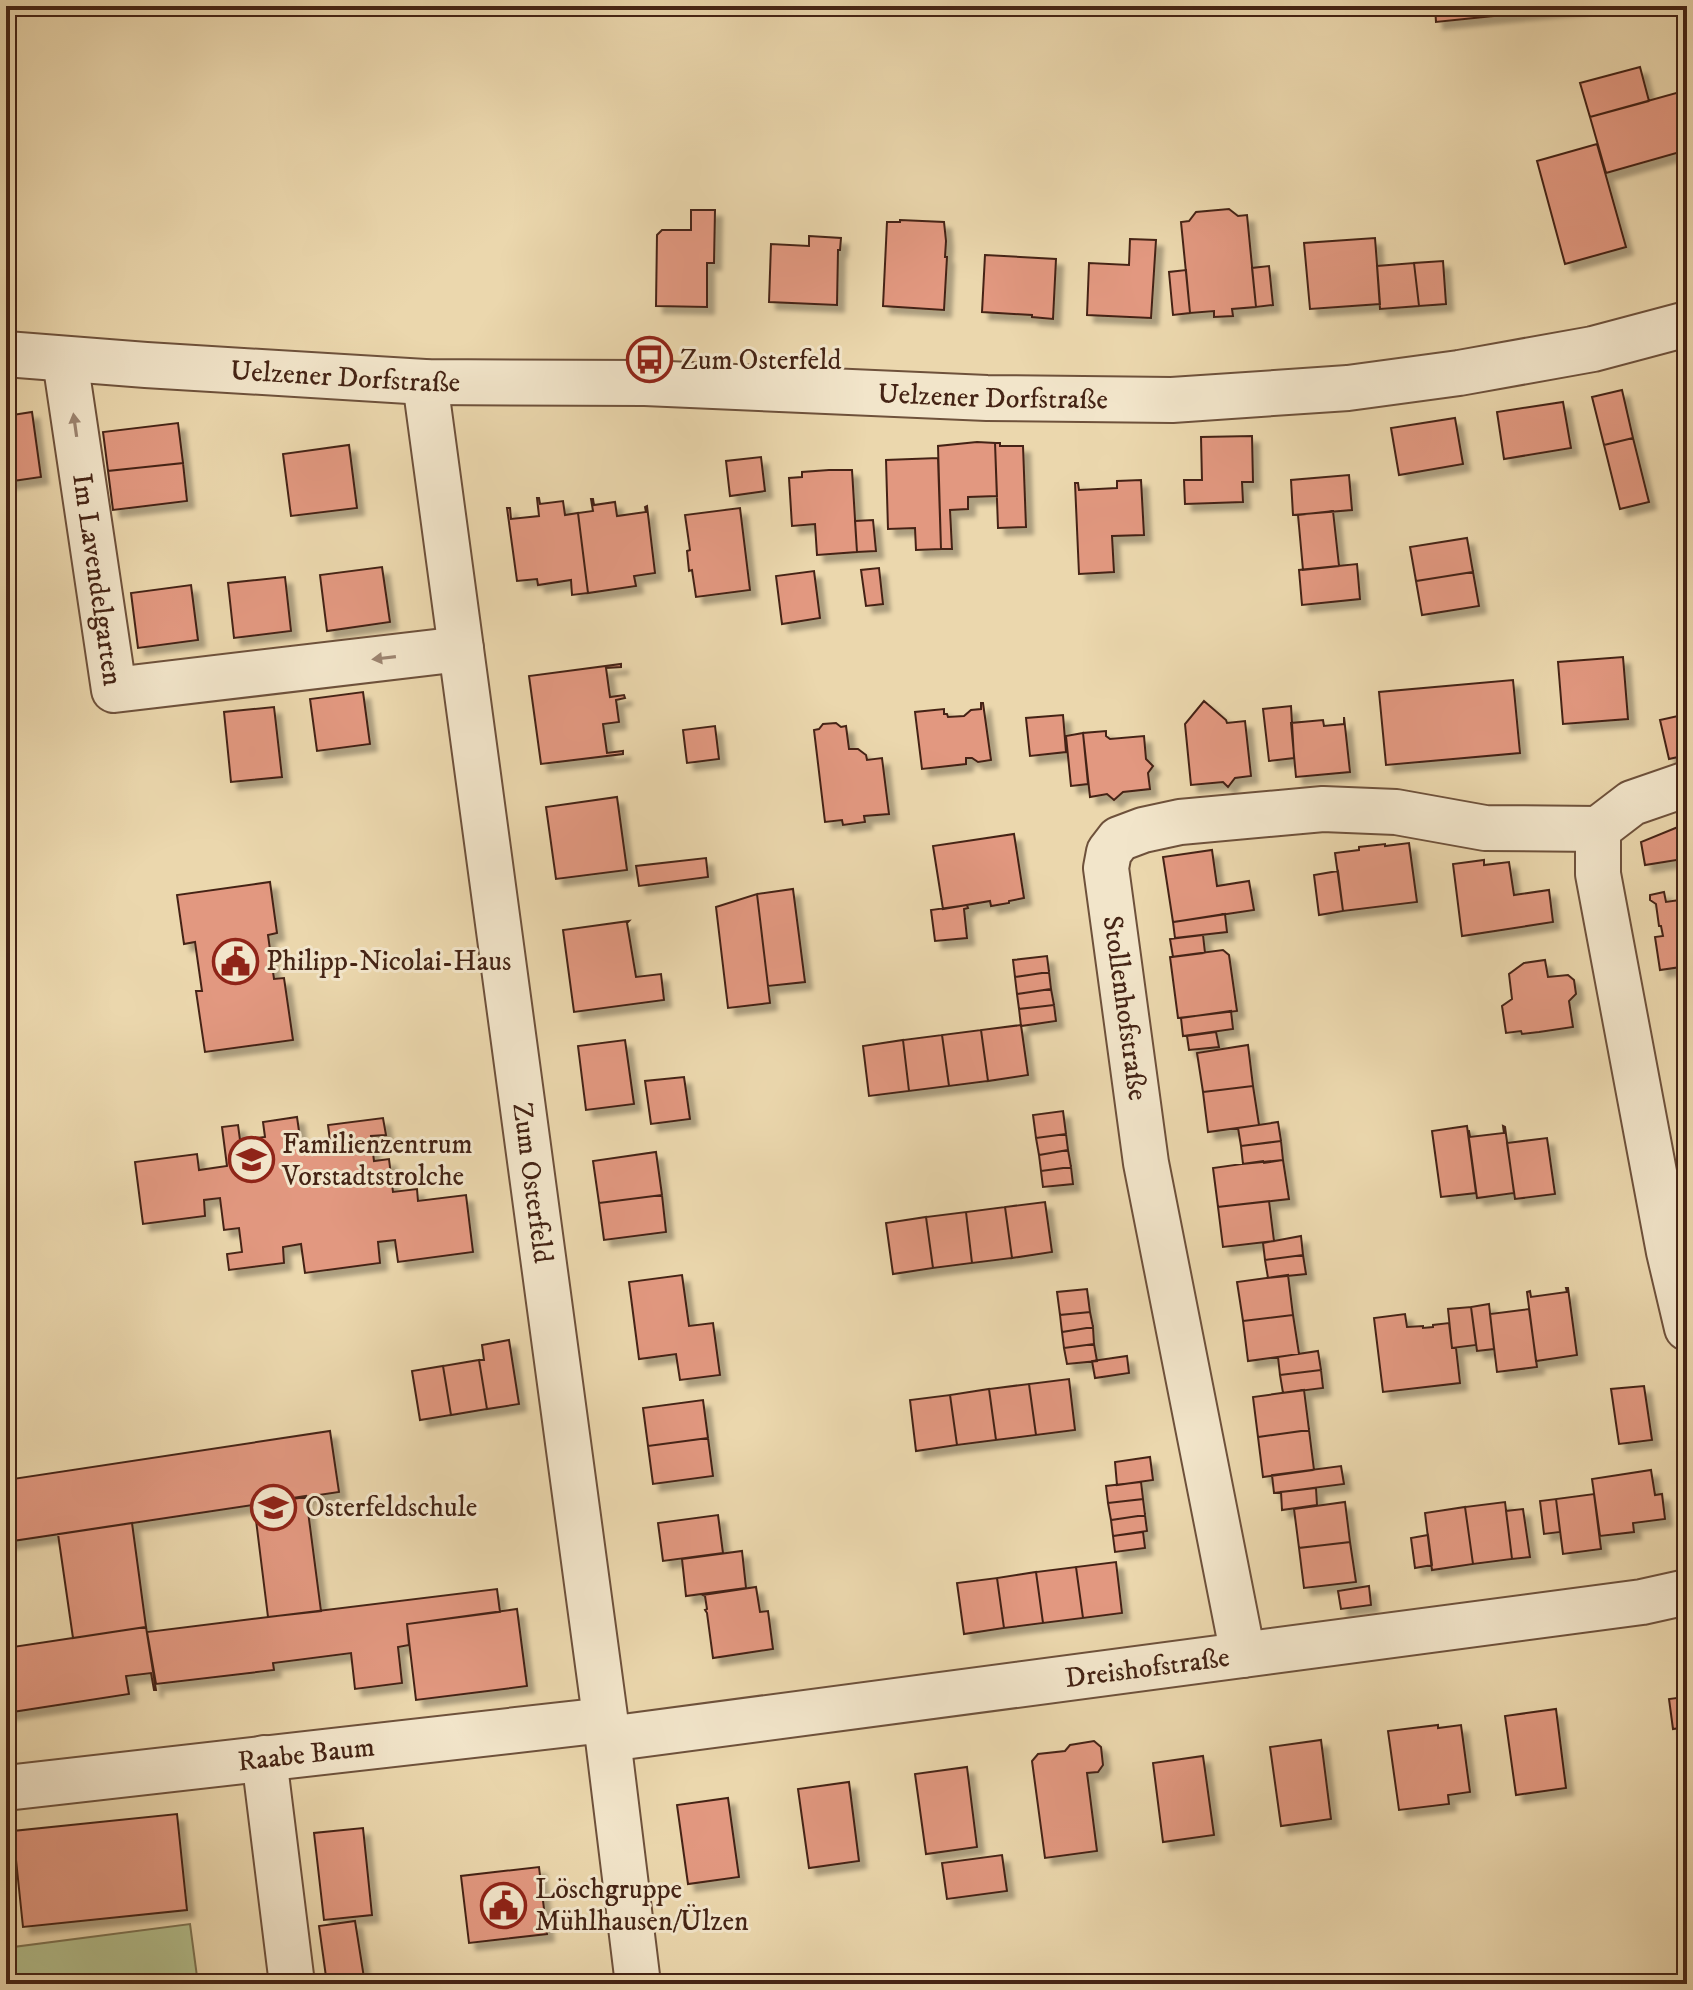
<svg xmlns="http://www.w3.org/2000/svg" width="1693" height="1990" viewBox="0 0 1693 1990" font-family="'IM FELL DW Pica',serif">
<defs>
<filter id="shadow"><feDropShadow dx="7" dy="7" stdDeviation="2" flood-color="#0004"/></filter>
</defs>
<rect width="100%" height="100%" fill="#ebd7ad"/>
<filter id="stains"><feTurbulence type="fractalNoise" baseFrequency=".0025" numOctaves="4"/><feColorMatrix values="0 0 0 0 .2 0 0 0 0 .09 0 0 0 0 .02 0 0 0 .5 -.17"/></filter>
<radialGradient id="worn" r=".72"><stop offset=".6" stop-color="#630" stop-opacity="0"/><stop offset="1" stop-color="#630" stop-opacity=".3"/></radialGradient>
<!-- green -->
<path fill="#b3bf8d" stroke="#7c7251" stroke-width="2" d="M190,1924l8,60h-192v-36z"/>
<!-- building -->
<path fill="#e29880" stroke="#452415" stroke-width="2" filter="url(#shadow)" d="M1435,6h145v1l-144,15z
M1640,67l9,34 -59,16 -10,-34z
M1687,90v60l-81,23 -16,-56z
M1597,144l29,103 -61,17 -28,-103z
M1229,209l9,7 9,-1 9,92 -24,2 1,7 -19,1v-6l-24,2 -9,-91 8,-1 7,-9z
M691,210h24l-1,53h-7v44l-51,-1 1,-71 5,-5h29z
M900,220l44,2 2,19 -1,16h2l-3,53 -61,-4 4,-84h13z
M809,236l32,2 -1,12h-2l-1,55 -68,-3 2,-58 38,2z
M1375,238l5,66 -70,5 -6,-66z
M1130,239l26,1 -5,78 -64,-3 2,-52 40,2z
M985,255l71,4 -3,60 -21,-2v-2l-50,-3z
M1443,261l3,43 -27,2 -5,-43z
M1414,263l5,43 -39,3 -3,-43z
M1269,266l4,39 -17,2 -4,-39z
M1186,270l4,43 -17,2 -4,-43z
M1622,390l11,48 -29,7 -12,-48z
M1563,402l8,46 -67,11 -7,-47z
M32,412l9,65 -35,5v-66z
M1455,418l8,46 -64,11 -8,-47z
M178,423l5,40 -75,8 -5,-39z
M1252,436l1,46h-11l1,20 -58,2 -1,-24h18l-1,-43z
M1633,438l16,64 -29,7 -16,-64z
M977,442l18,1 2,53 -29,1v12l-18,1 2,39h-11l-3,-103z
M995,443h5v3h23l3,81 -28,1z
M349,445l8,63 -66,8 -8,-62z
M761,457l4,34 -35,5 -4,-35z
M938,458l3,91 -25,1 -1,-22 -27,1 -2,-69z
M183,463l4,38 -74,9 -5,-39z
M829,470h23l5,82 -40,3 -2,-31 -23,2 -3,-48 13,-1v-5z
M1349,475l3,35 -59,5 -2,-35z
M1141,480l3,55 -32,1 2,36 -35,2 -4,-91h3l1,7 38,-2v-7z
M537,498h2l1,6 23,-3 2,14 13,-2 10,80 -16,2 -1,-15 -33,5 -1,-6 -20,2 -10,-73h3l1,11 28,-3z
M591,499h2l1,6 21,-3 2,14 29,-4 -1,-5 2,-1 8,67 -21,3 2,10 -48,7 -10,-80 15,-2z
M740,508l10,82 -54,7 -4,-27 -3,1 -2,-20 3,-1 -5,-35z
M1333,511l6,55 -36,4 -5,-55z
M873,520l3,31 -19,1 -2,-31z
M1467,538l6,34 -57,9 -6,-34z
M1357,564l3,35 -58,6 -3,-35z
M382,567l8,55 -63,9 -7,-56z
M879,568l4,36 -17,2 -5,-36z
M814,571l6,47 -38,6 -6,-48z
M1473,572l6,34 -57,9 -6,-34z
M285,577l6,54 -57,7 -6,-55z
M191,585l7,55 -60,8 -7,-55z
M1623,657l5,62 -65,5 -5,-62z
M621,664v3l-15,1 4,29 14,-2 1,3 -9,2 3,22 -16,2 4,29 16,-2v3l-82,10 -12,-88z
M1513,680l7,73 -134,12 -7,-73z
M363,692l7,52 -53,7 -7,-52z
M1204,701l22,19 1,3 18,-2 6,55 -16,2 -7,9 -5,-5 -32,3 -6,-61z
M981,703h2l8,57 -13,2 -6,-4h-6v6l-44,5 -7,-57 29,-3v5h3l1,3 16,-1 7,-6 10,-1z
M1291,706l3,52 -25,3 -6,-52z
M274,707l8,70 -51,5 -7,-70z
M1687,714v41l-18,4 -9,-39z
M1063,715l3,37 -36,4 -4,-38z
M1344,717l6,55 -54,5 -5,-54 32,-3 1,6 20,-2z
M836,723l5,4 5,-1 3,23h9l8,6 1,5 15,-2 7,56 -25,2 1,6 -22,3 -1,-5 -17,2 -11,-92 5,-1 4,-5z
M715,726l4,33 -32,4 -4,-33z
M1106,731v5l4,3 34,-3 2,23 7,7 -5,7 2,16 -27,3 -9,8 -7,-6 -17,3 -7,-64z
M1083,733l5,51 -17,2 -5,-50z
M617,797l10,73 -71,9 -10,-72z
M1678,827l5,32 -38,6 -4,-23z
M1014,834l10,64 -15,3v2l-18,3 -1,-5 -47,8 -10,-63z
M1409,843l8,59 -74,9 -8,-58 24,-3v-3l26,-3v2z
M1212,850l5,36 32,-5 5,29 -81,12 -10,-65z
M706,858l2,19 -69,9 -3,-20z
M1484,860v5l25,-3 5,33 35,-5 4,32 -91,14 -9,-72z
M1338,871l5,40 -24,4 -5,-40z
M270,882l7,51 -9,2 6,44 10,-1 9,62 -88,12 -9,-61h6l-7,-49 -11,2 -7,-49z
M793,889l12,93 -37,4 -11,-92z
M1664,892l2,10 21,-3 -1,95 -5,-27 -21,3 -5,-33 8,-1 -2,-10h-2l-3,-22 -6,-4v-5z
M757,894l13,109 -42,5 -12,-101z
M967,905l1,3 -4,1 3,29 -32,3 -4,-31z
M1225,914l2,18 -52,6 -2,-16z
M629,921l-2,2 9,54 25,-3 3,26 -90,12 -11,-82z
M1203,935l2,18 -32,4 -3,-18z
M1223,950l6,5 8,56 -59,7 -8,-61z
M1047,956l2,16 -34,5 -2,-17z
M1545,960l3,17 20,-2 6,5 2,14 -7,7 4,26 -34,5 -17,2 -1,-3 -15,2 -4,-27 10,-7 -3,-25 15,-11z
M1049,972l2,17 -34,5 -2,-17z
M1051,989l3,16 -35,4 -2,-15z
M1054,1005l2,16 -35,5 -2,-17z
M1231,1011l2,18 -50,7 -2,-18z
M1021,1025l7,50 -40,6 -7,-51z
M981,1030l7,51 -39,5 -7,-51z
M1216,1032l3,15 -30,3 -2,-14z
M942,1035l7,51 -40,5 -6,-51z
M625,1040l9,64 -48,6 -8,-64z
M903,1040l6,51 -40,5 -6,-50z
M1248,1045l5,41 -50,6 -6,-39z
M684,1077l6,42 -39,5 -6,-43z
M1253,1086l6,39 -51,7 -5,-40z
M1063,1111l3,23 -30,4 -3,-23z
M297,1117l5,35 29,-4 -3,-23 55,-7 3,17 -15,1 3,25 15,-2 4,33 24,-3 1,12 48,-6 7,57 -75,10 -3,-22 -17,2 2,21 -75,10 -4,-29 -18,3 1,16 -55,7 -2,-16 15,-2 -3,-24 -15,2 -4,-32 -16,2 1,16 -62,8 -8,-62 62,-8 2,16 28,-4 -5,-39 16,-2 2,15 25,-3 -2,-15z
M1278,1122l3,19 -40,5 -3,-18z
M1467,1126l9,67 -35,4 -9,-66z
M1503,1126l2,1 9,66 -37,5 -9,-67h1l1,6 34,-4z
M1066,1134l2,16 -29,5 -3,-17z
M1547,1138l8,56 -40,5 -8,-56z
M1281,1141l2,19 -40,4 -2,-18z
M1068,1150l3,17 -30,4 -2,-16z
M656,1152l6,43 -63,8 -6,-42z
M1283,1160l6,39 -71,8 -5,-39 50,-7 1,2z
M1071,1167l2,17 -30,3 -2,-16z
M662,1195l4,37 -62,8 -5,-37z
M1269,1201l5,40 -51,6 -5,-40z
M1045,1202l7,50 -40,6 -7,-51z
M1005,1207l7,51 -40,5 -6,-51z
M966,1212l6,51 -39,5 -7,-51z
M926,1217l7,51 -40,6 -7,-51z
M1301,1236l2,19 -38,5 -2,-17z
M1303,1255l3,19 -38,4 -3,-18z
M682,1275l7,51 24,-3 7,52 -40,5 -4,-26 -37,5 -10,-77z
M1288,1275l5,40 -50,6 -6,-39z
M1566,1288h2l9,67 -41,6 -9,-69 3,-1 1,6 36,-5z
M1087,1289l3,23 -30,3 -3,-23z
M1489,1304l5,45 -17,2 -6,-44z
M1471,1307l5,38 -24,3 -4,-39z
M1529,1309l8,58 -40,5 -7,-58z
M1090,1312l3,15 -31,5 -2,-17z
M1405,1314l2,13 16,-1v2l10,-1v-2l16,-2 3,25h4l4,35 -77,9 -9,-74z
M1293,1315l6,39 -51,7 -5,-40z
M1093,1327l1,17 -30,4 -2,-16z
M509,1340l10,64 -32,5 -8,-49h5l-2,-15z
M1094,1344l3,17 -30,3 -3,-16z
M1318,1351l3,19 -41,5 -2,-18z
M1127,1356l2,17 -34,5 -3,-17z
M479,1360l8,49 -36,6 -8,-49z
M443,1366l8,49 -31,5 -8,-49z
M1321,1370l2,18 -40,5 -3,-18z
M1069,1379l6,51 -39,5 -7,-51z
M1029,1384l7,51 -40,5 -7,-51z
M1644,1386l8,54 -33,4 -8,-55z
M989,1389l7,51 -39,5 -7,-50z
M1304,1390l5,40 -51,7 -5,-40z
M950,1395l7,50 -41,6 -6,-51z
M703,1400l5,38 -60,8 -5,-38z
M1309,1430l5,40 -51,7 -5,-40z
M330,1431l9,61 -333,50v-62z
M708,1438l5,38 -60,8 -5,-38z
M1150,1457l3,23 -36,5 -2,-23z
M1341,1466l3,18 -70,9 -2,-18z
M1651,1470l4,25 7,-1 3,25 -32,4 1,9 -34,4 -8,-57z
M1141,1482l2,17 -35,4 -2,-17z
M1316,1488l1,17 -35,5 -1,-18z
M1594,1494l7,55 -38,5 -7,-55z
M306,1496l15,115 -53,6 -14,-113z
M1143,1499l2,16 -34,5 -3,-17z
M1556,1499l4,33 -16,2 -4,-33z
M1345,1502l5,40 -51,6 -5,-39z
M1505,1502l7,57 -39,5 -8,-57z
M1465,1507l8,57 -41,6 -7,-57z
M1523,1509l7,48 -18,2 -6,-48z
M718,1515l5,38 -60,8 -5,-38z
M1145,1515l2,16 -34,5 -2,-16z
M132,1523l14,104 -73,11 -15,-104z
M1143,1532l2,16 -30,4 -2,-16z
M1428,1535l4,30 -17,3 -4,-30z
M1350,1542l6,40 -52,6 -5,-40z
M742,1551l4,37 -60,8 -4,-37z
M1116,1562l6,51 -39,5 -7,-51z
M1076,1567l7,51 -40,5 -7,-51z
M1036,1572l7,51 -39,5 -7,-50z
M997,1578l7,50 -40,6 -7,-51z
M1369,1586l2,19 -30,4 -3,-18z
M756,1587l4,25 8,-1 5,38 -60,9 -6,-45 -2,-3 2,-1 -2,-13 -2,-1z
M497,1589l3,23 -93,12 2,21 -11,2 4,36 -47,6 -4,-36 -78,10 1,7 -118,14 -9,-52z
M517,1609l10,77 -111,14 -9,-76z
M146,1627l10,63h-2l-3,-17 -25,3 3,18 -123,19v-65z
M1687,1657v70l-14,2 -4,-30 16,-2 -5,-39z
M1556,1709l10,79 -50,7 -11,-79z
M1438,1725v3l23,-3 9,67 -22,3 1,9 -50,6 -11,-79z
M1321,1740l10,79 -50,7 -11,-79z
M1094,1741l7,6 2,18 -5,7 -11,1 10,78 -52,7 -13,-97 6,-7 27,-3 5,-6z
M1203,1756l11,79 -51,7 -10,-79z
M967,1767l10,80 -51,7 -11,-80z
M849,1782l10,79 -50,7 -11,-79z
M728,1798l11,79 -51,7 -11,-79z
M177,1814l10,96 -164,17 -10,-96z
M363,1828l9,87 -48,5 -10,-87z
M1002,1855l5,36 -60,8 -5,-36z
M539,1867l8,67 -78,9 -8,-67z
M355,1921l10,63h-38l-8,-58z"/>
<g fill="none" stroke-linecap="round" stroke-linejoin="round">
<defs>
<g id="minor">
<path id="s1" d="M6,354l140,11 279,17 220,1 342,15 185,2 176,-12 111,-15 134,-24 94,-25"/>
<path id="s2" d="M65,360l49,330 347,-41"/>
<path id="s3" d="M425,382l183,1357 30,245"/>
<path d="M1687,784l-55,19 -34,26v45l71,378 18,76"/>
<path d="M1243,1655l-97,-492 -40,-295 3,-16 10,-13 24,-9 37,-8 143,-13 73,3 89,16 113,1"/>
<path id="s4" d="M608,1739l1034,-137 45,-10"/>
<path d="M264,1758l28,226"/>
<path id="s5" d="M6,1788l599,-68"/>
</g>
</defs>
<!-- minor casing -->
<use href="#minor" stroke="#6e513b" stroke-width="48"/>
<!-- minor -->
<use href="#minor" stroke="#f2e5ca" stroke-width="44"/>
</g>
<!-- one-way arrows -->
<defs><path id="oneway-solid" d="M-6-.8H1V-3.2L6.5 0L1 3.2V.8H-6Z" transform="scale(2)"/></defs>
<g fill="#9c8470">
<use href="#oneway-solid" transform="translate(75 425) rotate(-98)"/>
<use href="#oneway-solid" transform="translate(384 658) rotate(173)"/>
</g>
<!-- icons -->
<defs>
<symbol id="bus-ring" viewBox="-11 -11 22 22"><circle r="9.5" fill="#f2e5ca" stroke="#8f2418" stroke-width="1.5"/><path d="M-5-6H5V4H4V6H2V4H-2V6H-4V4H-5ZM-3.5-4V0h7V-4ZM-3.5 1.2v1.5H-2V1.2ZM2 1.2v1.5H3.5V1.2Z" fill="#8f2418"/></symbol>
<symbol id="civic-ring" viewBox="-11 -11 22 22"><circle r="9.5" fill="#f2e5ca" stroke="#8f2418" stroke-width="1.5"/><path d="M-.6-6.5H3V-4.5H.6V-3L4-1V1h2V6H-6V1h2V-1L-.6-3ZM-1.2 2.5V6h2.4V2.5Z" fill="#8f2418"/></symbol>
<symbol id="school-ring" viewBox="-11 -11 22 22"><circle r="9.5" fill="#f2e5ca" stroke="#8f2418" stroke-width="1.5"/><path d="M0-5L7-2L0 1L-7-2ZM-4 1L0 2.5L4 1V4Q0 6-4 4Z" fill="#8f2418"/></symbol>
</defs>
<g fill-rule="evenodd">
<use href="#bus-ring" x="624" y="334" width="51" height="51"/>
<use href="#civic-ring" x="210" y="936" width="51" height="51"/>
<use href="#school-ring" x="226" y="1134" width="51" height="51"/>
<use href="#school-ring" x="248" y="1482" width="51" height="51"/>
<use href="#civic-ring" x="478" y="1880" width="51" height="51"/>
</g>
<g text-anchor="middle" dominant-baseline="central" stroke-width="6" stroke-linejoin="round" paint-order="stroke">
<!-- poi labels -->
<g font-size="28" fill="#452415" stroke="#f2e5ca" text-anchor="start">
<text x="680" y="360">Zum Osterfeld</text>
<text x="266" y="961">Philipp-Nicolai-Haus</text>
<text x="282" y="1144">Familienzentrum<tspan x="282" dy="32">Vorstadtstrolche</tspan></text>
<text x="305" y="1507">Osterfeldschule</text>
<text x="535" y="1889">Löschgruppe<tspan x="535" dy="32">Mühlhausen/Ülzen</tspan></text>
</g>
<!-- street labels -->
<g font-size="28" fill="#452415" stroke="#f2e5ca">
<text stroke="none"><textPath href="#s1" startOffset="340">Uelzener Dorfstraße</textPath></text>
<text stroke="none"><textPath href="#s1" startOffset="988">Uelzener Dorfstraße</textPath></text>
<text stroke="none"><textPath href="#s2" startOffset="222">Im Lavendelgarten</textPath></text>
<text transform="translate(1125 1008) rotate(82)">Stollenhofstraße</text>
<text stroke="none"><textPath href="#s3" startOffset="808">Zum Osterfeld</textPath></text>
<text stroke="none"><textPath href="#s4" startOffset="544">Dreishofstraße</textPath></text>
<text stroke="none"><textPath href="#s5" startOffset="302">Raabe Baum</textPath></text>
</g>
</g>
<!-- margin -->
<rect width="1693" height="1990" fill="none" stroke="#ebd7ad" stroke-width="32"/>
<rect x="8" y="8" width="1677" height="1974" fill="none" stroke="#452415" stroke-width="4"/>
<rect x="16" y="16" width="1661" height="1958" fill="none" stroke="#452415" stroke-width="2"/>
<rect width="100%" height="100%" filter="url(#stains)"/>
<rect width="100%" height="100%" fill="url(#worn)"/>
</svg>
